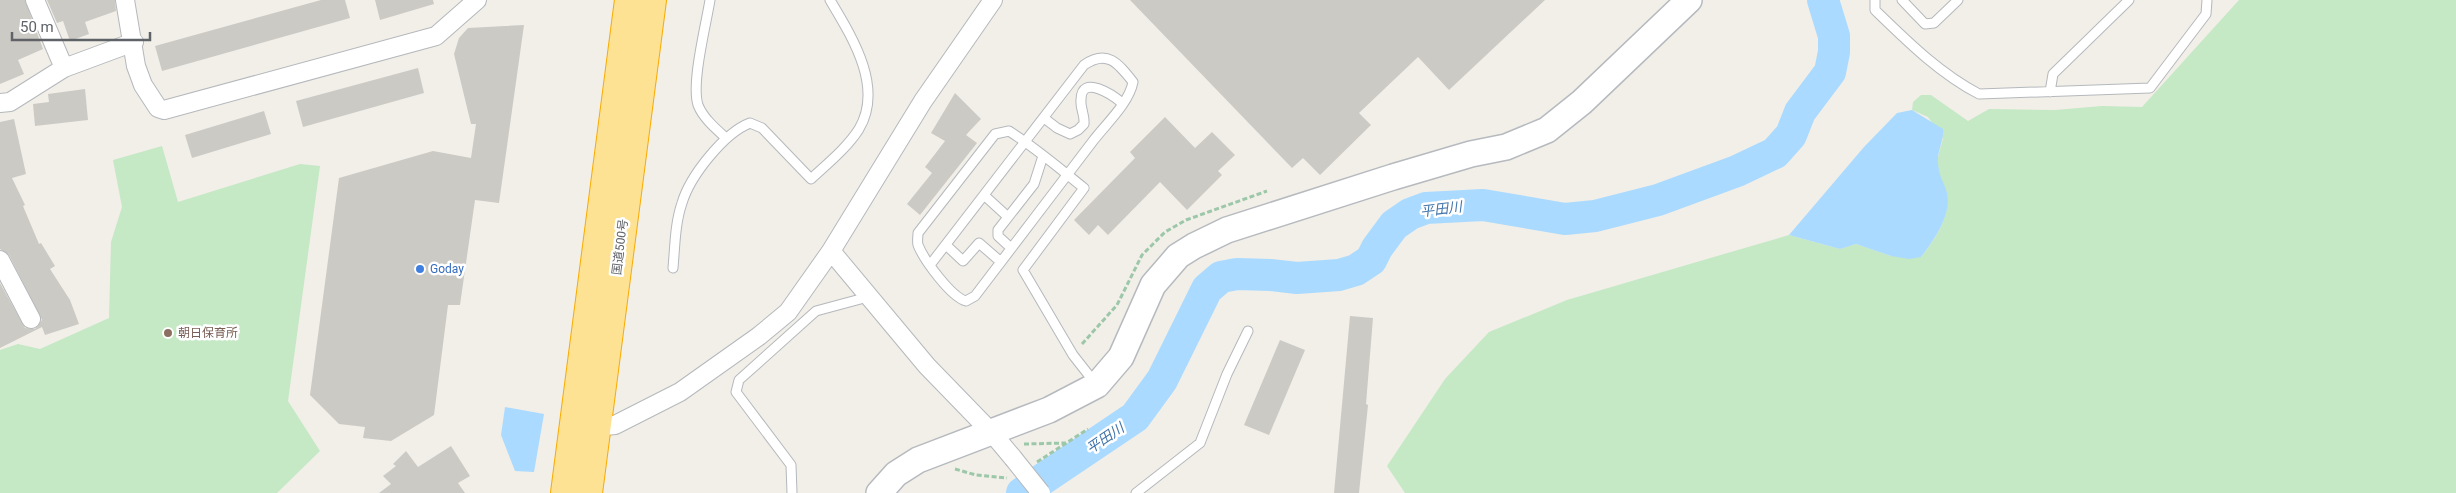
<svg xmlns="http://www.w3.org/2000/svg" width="2456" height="493" viewBox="0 0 2456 493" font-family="Roboto,'Noto Sans JP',sans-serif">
<rect width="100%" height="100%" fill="#f1efe8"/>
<!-- green -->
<path fill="#c5e8c5" d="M2239,0h217v493h-1051l-18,-27 58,-87 44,-47 78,-32 222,-65 51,14 16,-5 35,12 30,1c14,-17 29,-40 26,-63 -1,-6 -6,-12 -8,-18 -4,-12 0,-25 4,-37l-15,-22 -16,-7 1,-8 8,-7h10l37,26 21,-12 66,1 47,-4 40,1z
M162,146l16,56 122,-38 20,2 -32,235 32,50 -43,42h-277v-143l18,-6 22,5 69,-31 2,-76 11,-35 -9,-47z"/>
<!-- water -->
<path fill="#aadaff" d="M1912,110l31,19c1,12 -6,22 -5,34 1,15 6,18 9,30 5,21 -13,48 -26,64l-12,2 -18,-3 -35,-12 -16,5 -51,-14 75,-88 33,-34z
M505,407l39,7 -10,58 -19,-1 -14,-36z"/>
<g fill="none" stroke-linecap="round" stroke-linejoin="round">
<!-- river -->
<path stroke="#aadaff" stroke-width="32" d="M1022,493l113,-76 27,-37 45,-91 14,-12 16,-3 33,1 27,3 42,-3 17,-5 15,-10 6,-12 17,-23 16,-11 16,-6 57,-3 82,14 30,-3 63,-16 79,-29 38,-18 16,-18 9,-23 30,-40 4,-20v-16l-11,-36"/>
</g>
<!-- building -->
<path fill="#cccac5" d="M0,0h25l18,49 -25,11 6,14 -24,10z
M47,0h68l1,11 -31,11 4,12 -19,7 -7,-20 -6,2z
M321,0h24l5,18 -188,53 -7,-25z
M375,0h58l1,4 -54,16z
M1130,0h415l-96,90 -31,-33 -59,56 12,12 -51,50 -17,-17 -11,10z
M524,25l-25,178 -24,-3 -15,105h-12l-14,110 -43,26 -28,-3 2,-11 -26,-3 -29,-29 29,-217 94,-27 38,7 5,-34h-5l-17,-70 5,-16 9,-10z
M418,68l6,25 -121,34 -7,-26z
M85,89l3,31 -53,6 -2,-22 16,-2 -1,-8z
M955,93l26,26 -15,16 11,8 -57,72 -13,-11 25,-31 -7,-6 20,-26 -14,-8z
M264,111l7,23 -79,24 -7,-23z
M1165,117l30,31 17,-16 23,23 -17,16 4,4 -35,35 -27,-28 -52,53 -10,-10 -9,10 -15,-15 61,-62 -5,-6z
M14,119l12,55 -14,4 13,27 -2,1 16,38 2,-1 14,23 -5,3 20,31 9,24 -34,11 -3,-8 -42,21v-65l25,45 10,1 7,-9 -33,-65 -9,-6v-127z
M1350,316l23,2 -7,86 2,1 -9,88h-25z
M1280,340l25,10 -36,85 -25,-10z
M451,446l19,30 -12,7 7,10h-86l12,-9 -8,-8 13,-10 -3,-2 13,-13 12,16z"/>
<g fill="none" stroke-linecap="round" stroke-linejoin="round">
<defs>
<path id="lane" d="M710,0c-4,25 -19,83 -12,105 5,13 18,24 28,33
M1875,0v10c32,31 64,63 104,84l171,-6 56,-74 1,-14
M1902,0l23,24 9,-1 24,-23
M2050,92l3,-18 76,-74
M1044,118l13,10 13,6 8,-4 6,-6c1,-9 -4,-16 -3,-24 0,-27 33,-4 41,3
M985,196l23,21
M946,245l17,16 16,-18 22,19
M1011,248l-13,-12v-6l36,-46 9,-28
M930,265l154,-200c23,-16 34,-2 49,17 -4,21 -27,42 -40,59 -39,52 -79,103 -118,155l-9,5c-15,-4 -42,-41 -48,-56 -1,-4 0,-8 0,-12l77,-99 14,-3c27,17 50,37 75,57l-61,82 50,85 22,28
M673,268c2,-22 2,-45 9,-65 8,-27 42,-70 68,-80l12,5 49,51c16,-15 36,-31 48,-50 25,-42 -7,-92 -29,-129
M792,493l-1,-28 -55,-73 3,-12 77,-69 52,-14
M1136,493l64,-50 27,-69 21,-43"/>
<path id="street" d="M35,0l29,68
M125,0l11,66 7,19 15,23 6,2 272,-74 41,-36
M0,103l10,-1 54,-34 70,-26
M831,251l96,115 65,67 21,25
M0,260l31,59
M596,427l19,-2 65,-33 79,-56 29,-24 43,-61 92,-150 70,-101"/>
<path id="secondary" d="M879,493l17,-19 22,-14 131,-50 48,-25 24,-28 32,-72 25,-29 16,-10 33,-16 166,-53 78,-23 35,-7 41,-17 35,-28 107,-102"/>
<path id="highway" d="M565,493l64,-493
M588,493l64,-493"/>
</defs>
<!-- lane casing -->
<use href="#lane" stroke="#b5b8bc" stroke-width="11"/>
<!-- street casing -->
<use href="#street" stroke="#b5b8bc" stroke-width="20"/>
<!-- secondary casing -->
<use href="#secondary" stroke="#b6babf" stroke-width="28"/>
<!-- highway casing -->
<use href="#highway" stroke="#f9ab00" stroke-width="30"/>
<!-- path -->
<path stroke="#9cc7a9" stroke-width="3" stroke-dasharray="5 2.5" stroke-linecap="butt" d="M1082,344l35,-39 25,-50 23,-23 21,-12 81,-29
M1024,444l42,-1
M1037,462l51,-33
M955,469l21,6 31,3"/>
<!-- lane -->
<use href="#lane" stroke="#fff" stroke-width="9"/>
<!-- street -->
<use href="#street" stroke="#fff" stroke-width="18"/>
<!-- secondary -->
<use href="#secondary" stroke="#fff" stroke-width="25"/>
<!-- highway -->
<use href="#highway" stroke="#fde293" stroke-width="28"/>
<defs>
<path id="street-bridge" d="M1013,458l28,35"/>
</defs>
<!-- street-bridge casing -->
<use href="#street-bridge" stroke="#b5b8bc" stroke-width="20" stroke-linecap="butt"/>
<!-- street-bridge -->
<use href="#street-bridge" stroke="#fff" stroke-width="18"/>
</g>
<!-- markers -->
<circle fill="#3f7fe0" stroke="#fff" stroke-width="2" cx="420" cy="269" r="5"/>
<circle fill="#8d6e63" stroke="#fff" stroke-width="2" cx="168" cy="333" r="5"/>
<g text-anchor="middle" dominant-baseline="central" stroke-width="5" stroke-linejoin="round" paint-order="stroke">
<!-- street labels -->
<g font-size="12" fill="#5f6368" stroke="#fff">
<text transform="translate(620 247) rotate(-83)">国道500号</text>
</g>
<!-- shop labels -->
<g font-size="12" fill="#366cbe" stroke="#fff" text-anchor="start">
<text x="430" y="269">Goday</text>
</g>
<!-- education labels -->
<g font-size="12" fill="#785e54" stroke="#fff" text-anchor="start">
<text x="178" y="333">朝日保育所</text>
</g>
<!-- water labels -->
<g font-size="14" font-style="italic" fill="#4174aa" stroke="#fff">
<text transform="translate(1441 209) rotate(-7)">平田川</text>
<text transform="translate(1105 438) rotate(-34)">平田川</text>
</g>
</g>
<!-- scale -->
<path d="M12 32v8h138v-8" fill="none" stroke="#5f6368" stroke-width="2.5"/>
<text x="20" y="32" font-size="15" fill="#5f6368" stroke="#ffffff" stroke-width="4" paint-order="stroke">50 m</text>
</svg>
